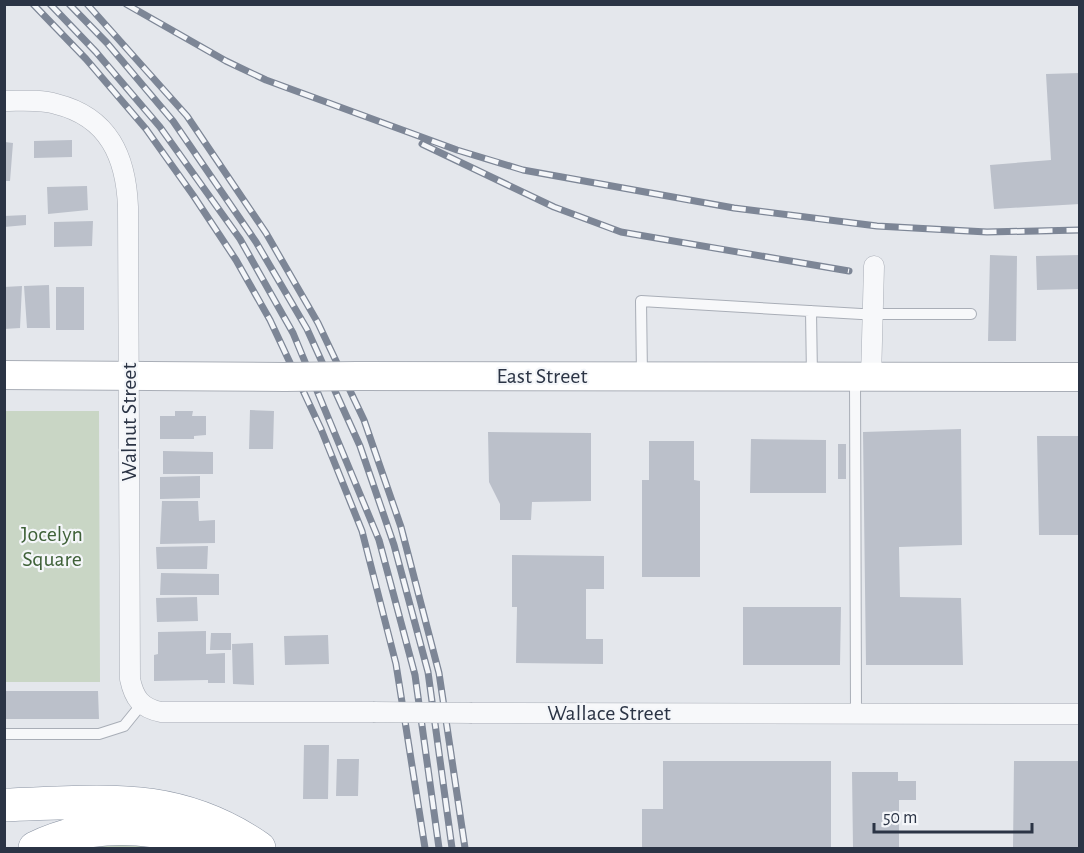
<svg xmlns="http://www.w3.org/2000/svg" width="1084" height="853" viewBox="0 0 1084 853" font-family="'Alegreya Sans',sans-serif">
<rect width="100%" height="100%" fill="#e4e7ec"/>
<!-- green -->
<path fill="#c9d6c5" d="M5,411h94l1,271h-95z
M153,844l12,4h-73l16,-3z"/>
<!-- building -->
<path fill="#bbc0ca" d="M1080,73v131l-86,5 -4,-44 61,-5 -5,-86z
M72,140v17l-38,1v-17z
M5,142l8,1 -3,38h-5z
M87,186l1,24 -40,4 -1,-27z
M26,215v10l-22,2v-11z
M93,221l-1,25 -38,1v-25z
M990,255l27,1 -1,85h-28z
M1080,255v34l-43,1 -1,-34z
M49,285l1,43h-23l-3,-42z
M22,286l-2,42 -16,1v-42z
M56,287h28v43h-28z
M250,410l24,1 -1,38h-24z
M175,411h18l-1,5h14v19l-12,1v3h-34v-23h15z
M961,429l1,116 -63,2 1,50 61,1 2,67h-97l-3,-233z
M488,432l103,1v68l-59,1 -1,18h-31v-16l-11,-22z
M1037,436h43v99h-41z
M751,439l75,1v53h-76z
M649,441h45v39l6,1v96h-58v-97h7z
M838,444h8v35h-8z
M163,451l50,1v22h-50z
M200,476v22l-40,1v-22z
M162,501h36l1,20 16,-1v23l-55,1z
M208,546l-1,23h-50l-1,-22z
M512,555l92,1v33h-18v50h17v25l-87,-1 1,-56h-5z
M161,573l58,1v21h-59z
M197,597l1,24 -41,1 -1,-24z
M743,607h98l-1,58h-97z
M206,631v23l19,-1v30h-17v-3l-54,1v-26l4,-1v-22z
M211,633h20v17h-21z
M328,635l1,29 -44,1 -1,-29z
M253,643l1,42 -21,-1 -1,-40z
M4,691h94l1,28h-95z
M304,745h25l-1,54h-25z
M337,759h22l-1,37h-22z
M663,761h168v87h-189v-39h21z
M1014,761h66v87h-67z
M852,772h46v9h18v19h-17v48h-46z"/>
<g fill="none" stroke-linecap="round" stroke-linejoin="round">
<defs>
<path id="lane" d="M811,311l1,66
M642,376l-1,-75 220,13h110
M855,378l1,336
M4,734h95l25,-8 17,-21"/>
<path id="street" d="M4,101c17,0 36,-2 52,3 53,13 70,53 72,103l2,472c4,19 11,29 31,33h212
M871,378l3,-112
M472,713l608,1"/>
<path id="secondary" d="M4,375l281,2
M357,376l723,1"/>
<path id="highway" d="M4,805c97,-3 171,-15 255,43
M35,848c56,-27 119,-25 176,0"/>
</defs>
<!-- lane casing -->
<use href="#lane" stroke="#a9aeb7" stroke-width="12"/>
<!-- street casing -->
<use href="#street" stroke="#a9aeb7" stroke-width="21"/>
<!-- secondary casing -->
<use href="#secondary" stroke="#a9aeb7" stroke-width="30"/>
<!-- highway casing -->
<use href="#highway" stroke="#8b94a3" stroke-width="34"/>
<!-- lane -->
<use href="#lane" stroke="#f7f8fa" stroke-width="10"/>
<!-- street -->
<use href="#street" stroke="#f7f8fa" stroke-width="20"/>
<!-- secondary -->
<use href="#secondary" stroke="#fff" stroke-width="28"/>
<!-- highway -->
<use href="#highway" stroke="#fff" stroke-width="33"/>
<defs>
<path id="rail" d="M33,4l53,55 60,70 47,66 43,65 34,60 51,109 41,102 34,133 29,184
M50,4l46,48 64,75 80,112 53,94 86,207 36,135 24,173
M69,4l38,39 66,78 83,121 51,87 53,117 34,99 34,127 24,176
M87,4l100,112 79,117 52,90 46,97 37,107 38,146 26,175
M126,4l100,57 40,19 191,70 66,20 211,38 143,18 110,6 93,-2
M422,144l132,63 67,25 228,39"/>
</defs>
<!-- rail casing -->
<use href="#rail" stroke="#7d8696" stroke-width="7"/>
<!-- rail -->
<use href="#rail" stroke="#f4f6f9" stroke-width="4.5" stroke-dasharray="14" stroke-linecap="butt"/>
<defs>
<path id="street-bridge" d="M373,712l99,1"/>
<path id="secondary-bridge" d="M285,377l72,-1"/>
</defs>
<!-- street-bridge casing -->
<use href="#street-bridge" stroke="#a9aeb7" stroke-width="21" stroke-linecap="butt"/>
<!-- secondary-bridge casing -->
<use href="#secondary-bridge" stroke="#a9aeb7" stroke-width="30" stroke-linecap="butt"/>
<!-- street-bridge -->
<use href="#street-bridge" stroke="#f7f8fa" stroke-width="20"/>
<!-- secondary-bridge -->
<use href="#secondary-bridge" stroke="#fff" stroke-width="28"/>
</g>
<g text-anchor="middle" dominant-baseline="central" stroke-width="4.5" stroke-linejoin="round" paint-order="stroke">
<!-- street labels -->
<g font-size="22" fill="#2b3445" stroke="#f4f6f9">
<text x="542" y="376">East Street</text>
<text transform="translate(129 422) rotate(-90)">Walnut Street</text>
<text x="609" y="713">Wallace Street</text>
</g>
<!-- park labels -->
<g font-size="22" fill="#3f6138" stroke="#f4f6f9">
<text x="52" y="534">Jocelyn<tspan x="52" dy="25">Square</tspan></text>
</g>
</g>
<!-- border -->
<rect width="1084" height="853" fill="none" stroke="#2b3445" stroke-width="12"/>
<!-- scale -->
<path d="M874 823v9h158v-9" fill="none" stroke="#2b3445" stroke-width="3"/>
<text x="883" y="823" font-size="18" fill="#2b3445" stroke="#f4f6f9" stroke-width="4.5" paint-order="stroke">50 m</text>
</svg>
